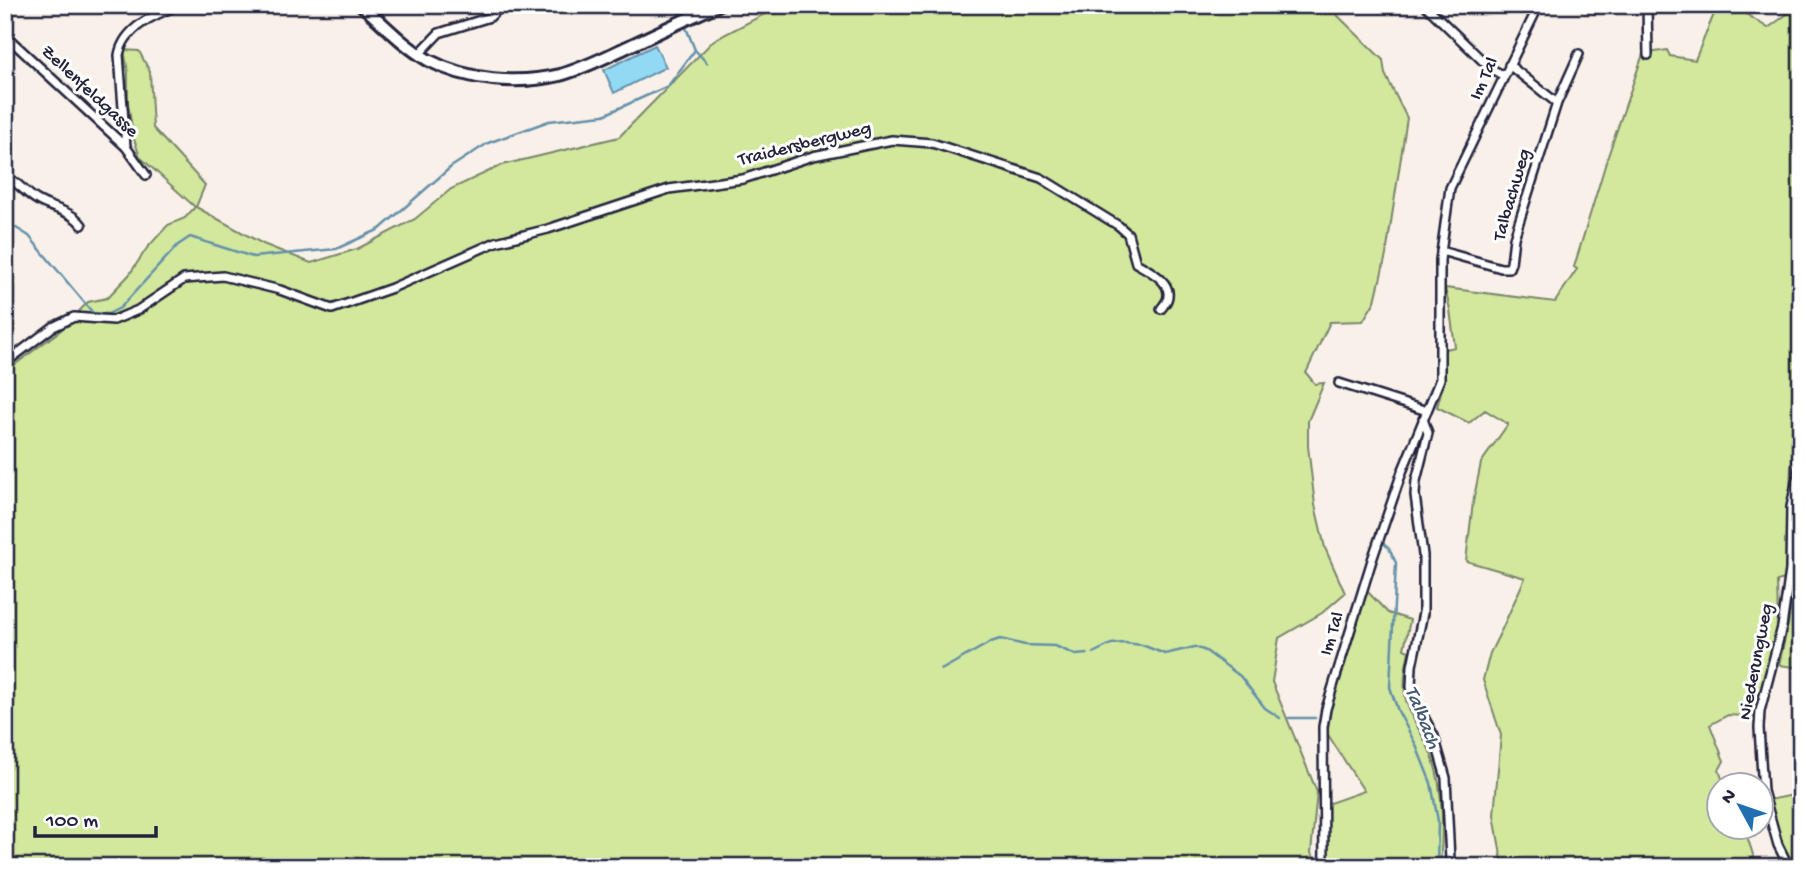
<svg xmlns="http://www.w3.org/2000/svg" width="1806" height="872" viewBox="0 0 1806 872" font-family="'Gochi Hand',sans-serif">
<rect width="100%" height="100%" fill="#f9f1e9"/>
<filter id="ink" filterUnits="userSpaceOnUse"><feTurbulence type="fractalNoise" baseFrequency=".0143" numOctaves="2"/><feDisplacementMap in="SourceGraphic" scale="14" xChannelSelector="R" yChannelSelector="G"/><feConvolveMatrix kernelMatrix="1 2 1 2 8 2 1 2 1" color-interpolation-filters="sRGB"/></filter>
<g filter="url(#ink)">
<!-- green -->
<path fill="#d2e89d" stroke="#7a856c" stroke-width="2" d="M782,5h545l56,55 2,14 22,44 -21,137 -11,46 -12,20 -33,1 -24,51 9,11 9,-1 -16,38v25l7,59 10,43 20,45 -23,20 -43,25 -7,44 45,110 -6,61 9,14h-1315v-495l56,-42 27,-28 19,-4 22,-23 18,-27 21,-23 17,-7 10,-11 -55,-50 -6,-18 -6,-35v-32l-4,-22 15,1 11,21 3,56 52,57 -9,22 67,37 48,19 46,-14 58,-30 36,-30 51,-24 117,-28 95,-97z
M1790,5h11v663l-22,-3 9,-40 8,-54 -1,-36 5,-45 -5,-38 -4,16 -6,111 -8,2 1,41 -4,26 -17,69 -29,-2 -18,10 14,36 -5,9 5,14h-6v42l26,1 13,40h-254l-9,-52 7,-80 -18,-55 7,-27 12,-24 23,-51 -59,-17 7,-59 8,-39 27,-39 -23,-14 -16,13 -32,-16 8,-29v-29l10,-2 -5,-37 -5,-22 110,14 22,-33 -3,-2 33,-108 36,-105 24,-4 3,6 25,4 19,-46 26,-4 28,18 26,-19z
M1366,590l22,23 22,7 -6,29 5,2c-3,14 -6,29 -4,43 1,18 22,46 28,65 11,34 10,72 7,108h-112v-48l-2,-19 4,3 34,-12 -39,-61 3,-19z
M1796,743h5v124h-7c-14,-20 -19,-44 -26,-67l26,-5z"/>
<!-- water -->
<path fill="#92daf4" stroke="#6590aa" stroke-width="2" d="M655,45l11,22 -52,26 -10,-23z"/>
<g fill="none" stroke-linecap="round" stroke-linejoin="round">
<!-- stream -->
<path stroke="#6590aa" stroke-width="2.5" d="M677,5l6,14
M695,50l12,13
M5,221l24,15 64,77 15,1 12,-6 58,-63 12,-8 63,20 83,-8 44,-20 71,-62 37,-24 61,-22 55,-6 64,-29 27,-36 -10,-25
M1381,541l8,7 7,15 -6,124 8,24 17,32 16,40 7,38 -1,46
M1093,653l18,-9 14,-1 17,2 23,9 30,-7 11,4 34,25 25,32 15,10
M941,670l50,-28 9,-3 25,6 30,1 21,9 11,-1
M1289,718h26"/>
<defs>
<path id="minor" d="M1425,5l65,63 14,8
M1647,5l1,50
M5,35l121,112 20,28
M419,54l20,-21 51,-16 12,-12
M1557,103l22,-49
M126,147l-7,-92c5,-28 37,-41 60,-50
M5,176c13,6 20,17 32,24 15,9 34,10 45,25
M1441,251l60,17h8l2,-5 3,-25 43,-135 -48,-38
M5,363l48,-36 21,-10 40,3 24,-10 46,-31 39,-3 57,14 52,19 60,-21 104,-46 52,-13 121,-40 74,-10 70,-23 79,-16 40,3 109,35 78,48 9,8 8,29c12,7 38,19 31,37 -1,3 -4,6 -6,9
M1339,383l88,28
M1423,419l5,14 -12,48 -1,14 8,60v58l-11,53 -1,21 4,13 19,36 12,42 4,82 -2,7
M1324,867l-1,-140 3,-18 46,-149 30,-88 38,-93v-119l10,-72 89,-183
M1789,867l-11,-22 -15,-54 -4,-63 1,-17 22,-84 8,-57 1,-63 10,-47"/>
<path id="secondary" d="M362,5c21,19 42,41 66,55 40,21 89,25 132,15 22,-6 44,-17 65,-27 30,-14 61,-29 93,-43"/>
</defs>
<!-- minor casing -->
<use href="#minor" stroke="#22223b" stroke-width="12"/>
<!-- secondary casing -->
<use href="#secondary" stroke="#22223b" stroke-width="16"/>
<!-- minor -->
<use href="#minor" stroke="#fff" stroke-width="7"/>
<!-- secondary -->
<use href="#secondary" stroke="#fff" stroke-width="10"/>
</g>
</g>
<g text-anchor="middle" dominant-baseline="central" stroke-width="6" stroke-linejoin="round" paint-order="stroke">
<!-- street labels -->
<g font-size="19" fill="#22223b" stroke="#fff">
<text transform="translate(1485 79) rotate(-65)">Im Tal</text>
<text transform="translate(89 92) rotate(43)">Zellenfeldgasse</text>
<text transform="translate(805 145) rotate(-14)">Traidersbergweg</text>
<text transform="translate(1513 195) rotate(-74)">Talbachweg</text>
<text transform="translate(1333 634) rotate(-73)">Im Tal</text>
<text transform="translate(1757 662) rotate(-79)">Niederungweg</text>
</g>
<!-- water labels -->
<g font-size="21" font-style="italic" fill="#445972" stroke="#fff">
<text transform="translate(1421 718) rotate(68)">Talbach</text>
</g>
</g>
<!-- margin -->
<rect width="1806" height="872" fill="none" stroke="#fff" stroke-width="28"/>
<rect x="14" y="14" width="1778" height="844" fill="none" stroke="#22223b" stroke-width="2.5" filter="url(#ink)"/>
<!-- north arrow -->
<g transform="translate(1740 806) rotate(310)"><circle r="33" fill="#ffffff" stroke="#a7a7b1" stroke-width="2"/>
<path d="M0-5L12 26L0 18L-12 26Z" fill="#1f6fb2"/>
<text y="-10" font-size="19" font-weight="bold" text-anchor="middle" fill="#22223b">N</text>
</g>
<!-- scale -->
<path d="M35 826v10h121v-10" fill="none" stroke="#22223b" stroke-width="3.5"/>
<text x="46" y="826" font-size="21" fill="#22223b" stroke="#ffffff" stroke-width="5" paint-order="stroke">100 m</text>
</svg>
